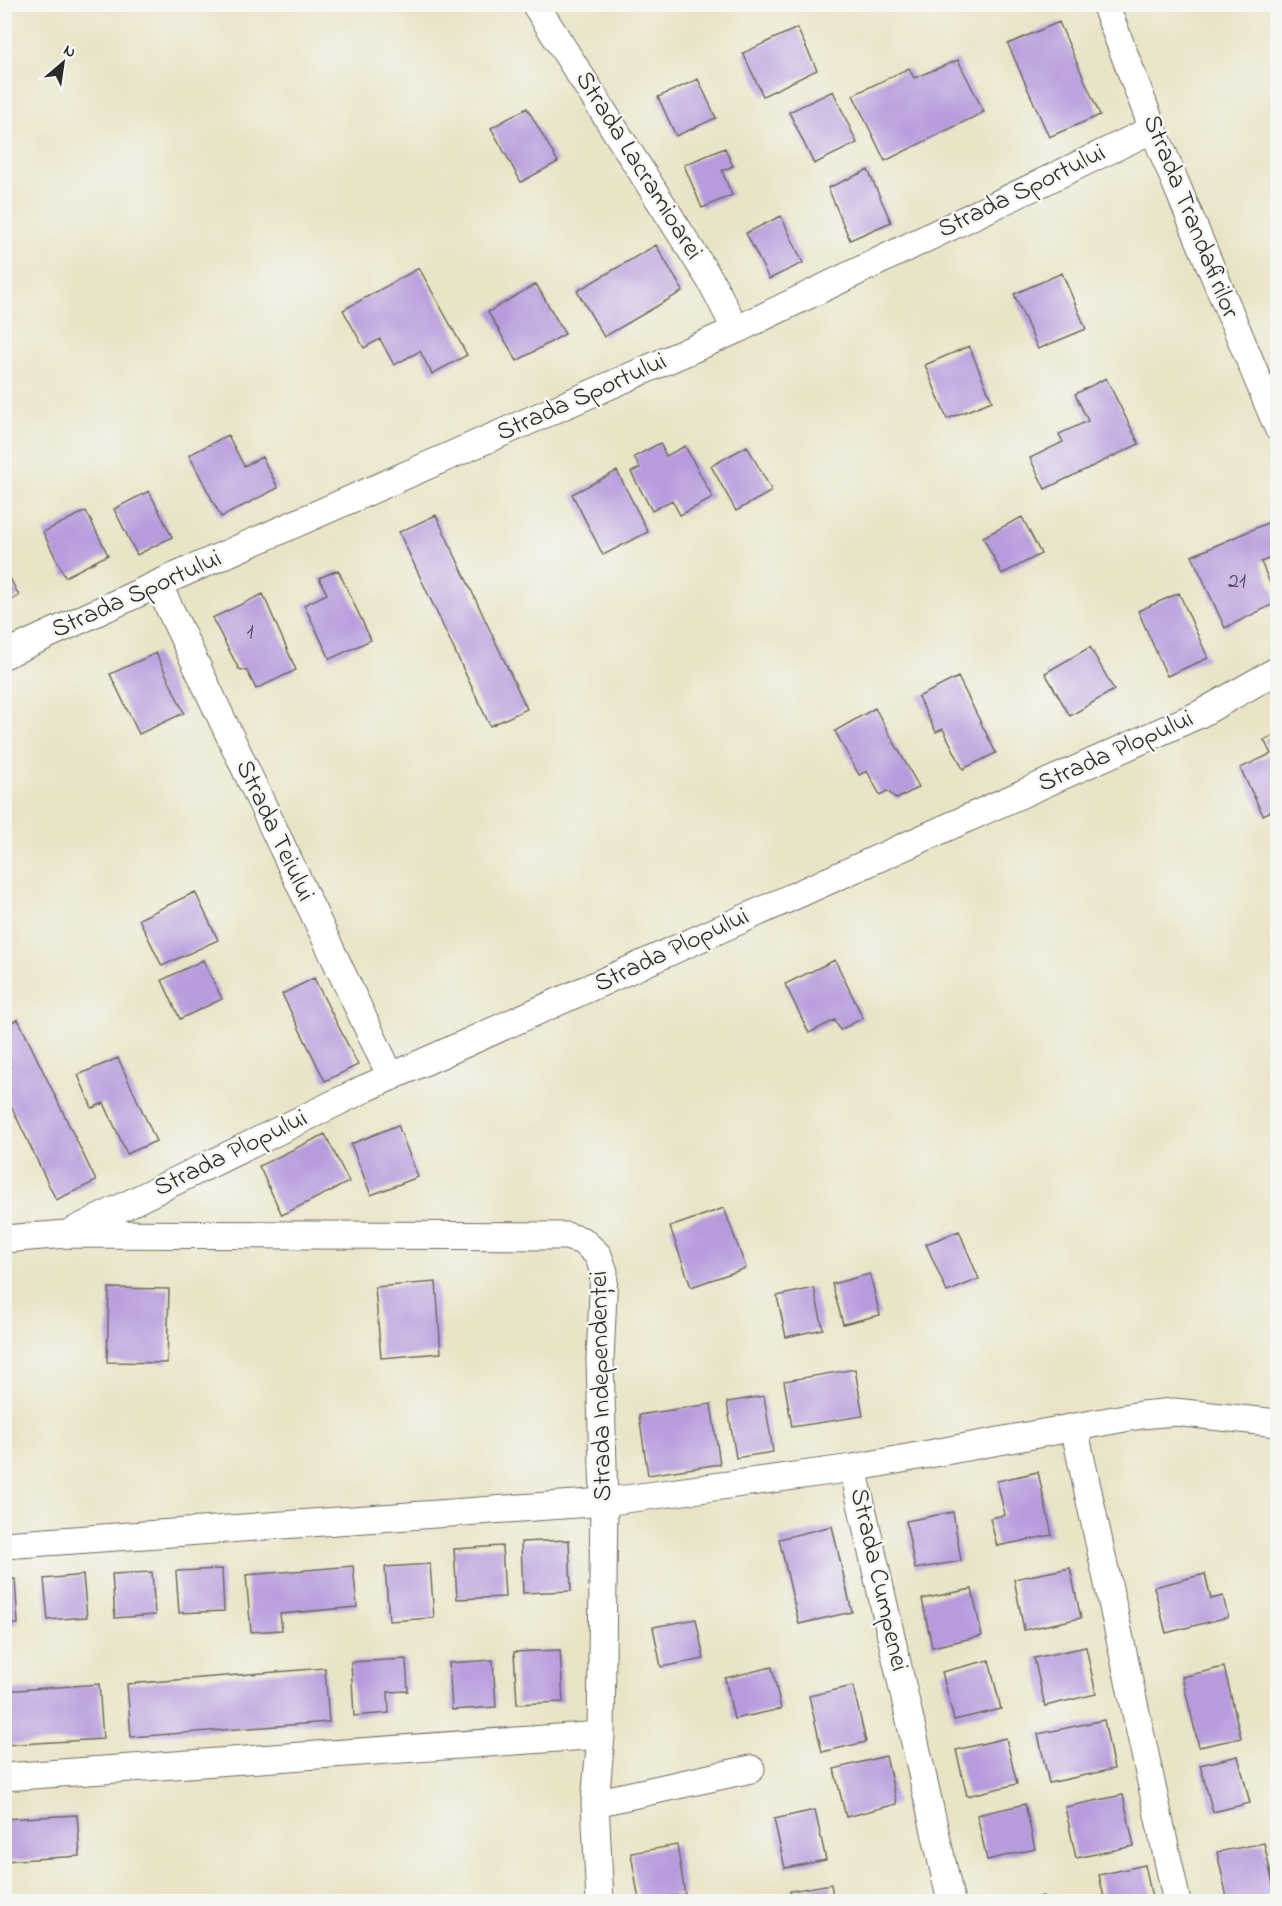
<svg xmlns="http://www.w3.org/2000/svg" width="1282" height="1906" viewBox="0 0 1282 1906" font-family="'Indie Flower',sans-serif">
<rect width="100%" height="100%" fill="#f6f6f2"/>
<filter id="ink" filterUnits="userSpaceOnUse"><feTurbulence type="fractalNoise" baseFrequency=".0167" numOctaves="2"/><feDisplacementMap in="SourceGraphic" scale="12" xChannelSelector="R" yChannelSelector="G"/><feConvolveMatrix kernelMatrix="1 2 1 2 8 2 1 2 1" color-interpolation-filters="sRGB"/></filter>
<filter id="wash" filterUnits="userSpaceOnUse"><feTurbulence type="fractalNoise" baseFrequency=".008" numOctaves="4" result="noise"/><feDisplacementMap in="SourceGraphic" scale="24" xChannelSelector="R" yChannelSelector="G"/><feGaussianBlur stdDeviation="1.35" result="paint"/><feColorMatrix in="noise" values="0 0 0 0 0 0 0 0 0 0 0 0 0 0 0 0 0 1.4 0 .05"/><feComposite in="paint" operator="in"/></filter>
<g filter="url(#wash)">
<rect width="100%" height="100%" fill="#e9e4c6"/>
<g id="blocks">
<!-- building -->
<path fill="#b79bdd" d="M1059,22l41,93 -51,22 -41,-93z
M797,28l20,42 -54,26 -20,-43z
M958,60l26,52 -99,49 -32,-66 56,-27 5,10z
M698,79l18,39 -40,18 -18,-39z
M833,91l24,52 -43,21 -25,-52z
M527,108l31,54 -37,20 -30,-54z
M725,148l8,18 -11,5 10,24 -30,13 -18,-43z
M868,170l23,52 -41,18 -22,-52z
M781,216l22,47 -34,16 -23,-46z
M656,245l27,46 -79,46 -27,-46z
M419,268l48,87 -35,19 -12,-23 -26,14 -14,-26 -16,9 -21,-38z
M1062,273l24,56 -48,20 -24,-55z
M536,284l29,50 -48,27 -29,-49z
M969,346l23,55 -45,18 -22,-54z
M1106,378l33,66 -94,45 -15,-31 33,-16 -4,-8 29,-13 -13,-27z
M228,435l16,31 18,-9 16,31 -57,29 -32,-62z
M660,443l6,13 19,-10 28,52 -33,17 -8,-15 -20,11 -21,-39 9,-4 -6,-11z
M747,446l25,45 -36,20 -25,-45z
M617,471l31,61 -45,23 -31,-61z
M149,491l23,46 -35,18 -23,-46z
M86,511l22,44 -43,22 -22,-45z
M436,515l91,194 -37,17 -91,-194z
M1022,517l19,37 -39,20 -19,-37z
M1274,520l4,9v26l-17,7 17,40 -53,26 -33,-72z
M4,566l15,30 -15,8z
M338,570l33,70 -41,19 -26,-54 23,-11 -8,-16z
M1179,593l29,65 -41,18 -29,-65z
M263,594l33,76 -40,19 -9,-18 -8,-2 -27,-51z
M1090,647l24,43 -44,26 -25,-43z
M156,653l28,60 -45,21 -29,-60z
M958,677l38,76 -33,16 -20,-40 -7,3 -18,-35z
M875,708l44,79 -22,12 -10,-8 -7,4 -13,-24 -8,4 -24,-44z
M1278,733v75l-15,7 -23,-47 31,-14 -7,-14z
M195,892l23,48 -56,26 -23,-47z
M203,960l19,39 -42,20 -18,-39z
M835,960l28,58 -23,12 -5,-10 -26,13 -24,-49z
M314,978l44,87 -33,16 -43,-87z
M18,1019l78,162 -40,19 -52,-109v-21l7,-2 -7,-13v-29z
M118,1058l38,83 -29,13 -23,-51 -12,5 -14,-33z
M398,1125l20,52 -47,18 -20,-51z
M325,1134l24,48 -67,33 -23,-49z
M724,1208l22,60 -55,19 -21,-60z
M959,1231l20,48 -32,13 -21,-48z
M870,1274l10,41 -37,9 -11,-40z
M436,1282l5,71 -60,5 -6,-71z
M109,1288l60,1 -2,74 -60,-1z
M814,1288l9,41 -37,8 -9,-41z
M855,1369l8,47 -71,11 -8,-46z
M764,1396l9,56 -37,6 -9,-56z
M711,1404l9,60 -72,11 -9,-60z
M1038,1472l14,63 -55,11 -7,-28 15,-3 -8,-34z
M953,1512l8,49 -46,8 -9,-48z
M832,1526l20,86 -53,12 -20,-85z
M569,1540l2,51 -48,2 -2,-51z
M502,1546l3,51 -48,2 -3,-50z
M430,1564l4,54 -45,3 -4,-54z
M353,1566l4,41 -77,7 2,16 -31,2 -5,-57z
M1070,1568l11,50 -57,12 -10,-51z
M222,1569l2,42 -45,2 -3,-42z
M152,1572l3,43 -40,3 -3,-44z
M1205,1574l6,25 12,-3 5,21 -62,16 -12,-46z
M83,1575l4,42 -39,3 -4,-41z
M4,1579h11l3,45 -14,1z
M972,1589l10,47 -50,11 -10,-48z
M696,1619l8,40 -43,8 -8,-40z
M1086,1647l10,47 -51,12 -11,-48z
M560,1650l3,52 -46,2 -3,-52z
M406,1659l2,32 -20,1 1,21 -35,3 -3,-54z
M493,1660l3,47 -44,3 -3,-47z
M989,1660l12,49 -47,11 -12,-48z
M772,1667l9,42 -47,10 -9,-41z
M1224,1667l17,71 -42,9 -17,-70z
M325,1668l4,54 -198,15 -4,-53z
M99,1684l4,55 -99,6v-54z
M853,1686l13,56 -44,10 -13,-56z
M1104,1720l10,49 -65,14 -11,-49z
M1006,1738l11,46 -50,12 -11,-46z
M886,1756l11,48 -51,13 -12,-48z
M1238,1756l12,47 -37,9 -13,-47z
M1123,1795l11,51 -58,12 -11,-51z
M1025,1804l10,45 -48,11 -10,-45z
M815,1810l11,50 -41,8 -11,-49z
M77,1815l3,41 -76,5v-42z
M1264,1843l12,55 -16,4h-32l-11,-50z
M677,1845l8,49 -46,7 -8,-48z
M1145,1865l8,37h-48l-6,-27z
M831,1884l3,18h-42l-2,-11z
M1043,1896l2,6h-24v-1z"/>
</g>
</g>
<g filter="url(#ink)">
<use href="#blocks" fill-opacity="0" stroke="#6e6c61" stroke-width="1.5"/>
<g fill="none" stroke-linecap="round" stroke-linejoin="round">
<defs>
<path id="minor" d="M535,4l177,279 24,47
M1105,4l48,125 125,299
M158,584l233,493
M4,655l154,-71 578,-254 417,-201
M67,1234l299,-146 834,-374 78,-44
M4,1239l63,-5 499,2 17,5 15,14 6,17 -4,88 4,142 -3,233 -6,68 5,99
M1074,1427l103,475
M853,1468l288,-53 33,-3 104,11
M4,1545l600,-43 249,-34 98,434
M4,1777l597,-42
M595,1803l156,-34"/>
</defs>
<!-- minor casing -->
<use href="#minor" stroke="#6e6c61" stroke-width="29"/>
<!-- minor -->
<use href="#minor" stroke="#fff" stroke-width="27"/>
</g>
</g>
<g text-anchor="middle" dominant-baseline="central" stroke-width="5" stroke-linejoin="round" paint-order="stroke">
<!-- number labels -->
<g font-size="22" fill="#4e4758">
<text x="1237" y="582">21</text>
<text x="250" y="633">1</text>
</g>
<!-- street labels -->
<g font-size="26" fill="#2b2b2b" stroke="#f6f6f2">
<text transform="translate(638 166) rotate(58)">Strada Lacramioarei</text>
<text transform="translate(1022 192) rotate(-26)">Strada Sportului</text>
<text transform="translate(1190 217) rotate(68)">Strada Trandafirilor</text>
<text transform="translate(582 398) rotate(-24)">Strada Sportului</text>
<text transform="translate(137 595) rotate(-24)">Strada Sportului</text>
<text transform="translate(1116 752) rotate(-24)">Strada Plopului</text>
<text transform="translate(274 831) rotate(65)">Strada Teiului</text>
<text transform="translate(672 951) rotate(-25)">Strada Plopului</text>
<text transform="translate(231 1154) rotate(-26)">Strada Plopului</text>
<text transform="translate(602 1386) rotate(-91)">Strada Independenței</text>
<text transform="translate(878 1580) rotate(77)">Strada Cumpenei</text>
</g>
</g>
<!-- margin -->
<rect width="1282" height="1906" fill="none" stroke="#f6f6f2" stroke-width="24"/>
<!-- north arrow -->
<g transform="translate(63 63) rotate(29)" stroke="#f6f6f2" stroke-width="4.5" paint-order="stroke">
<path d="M0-4.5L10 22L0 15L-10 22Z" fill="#2b2b2b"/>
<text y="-9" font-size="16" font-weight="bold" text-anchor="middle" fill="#2b2b2b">N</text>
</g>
</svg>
